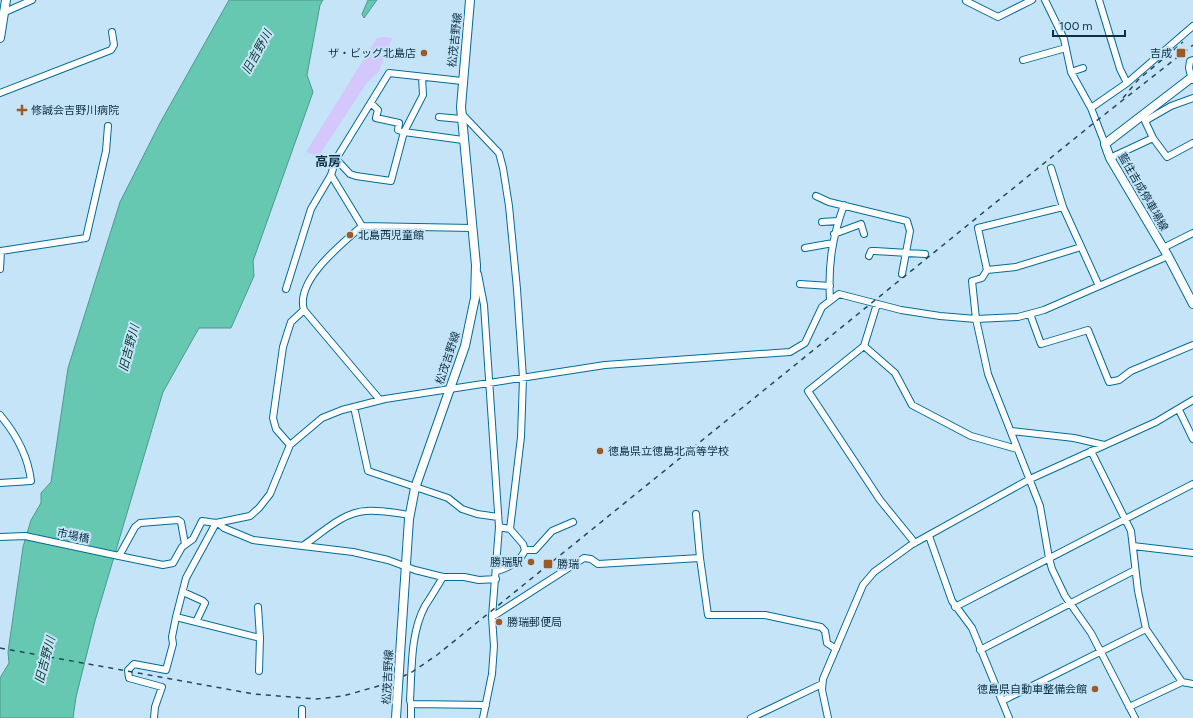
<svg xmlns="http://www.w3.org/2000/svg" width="1193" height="718" viewBox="0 0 1193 718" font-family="Figtree,'Noto Sans JP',sans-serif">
<rect width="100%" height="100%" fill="#c5e4f8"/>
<!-- green -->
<path fill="#d3c7fb" d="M385,37l7,1 -13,33 -13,13 -48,73 -12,-5 71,-114z"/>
<!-- water -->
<path fill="#66c8b0" stroke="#4b9a8f" d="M229,0h94l-3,5 -13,70 6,17 -60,169 1,15 -23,52h-32l-36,64 -68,229 -19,76 -3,21h-73v-40l9,-15 -1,-11 15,-105 8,-27 10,-17v-10l10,-11 17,-114 52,-166 40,-79z
M368,0h9l-13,18 -2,-4z"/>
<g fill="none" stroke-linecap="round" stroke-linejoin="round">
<defs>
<path id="minor" d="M968,0l-2,1 32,16 34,-17
M1045,0l19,39 7,33 20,36 14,36
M1099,0l21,69 7,14
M5,12l27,-12
M1023,60l43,-12
M1071,72l12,-4
M1192,80l-3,-12 1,-7 3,-1
M0,93l111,-43 3,-5 -2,-13
M1193,98l-22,8 -26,15 8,17 14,19 26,-14
M371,103l7,7 -2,8 23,5 -1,7 6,2 19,-37 -1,-18
M1091,108l36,-25 66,-57
M461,113l38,40 4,15 6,38 8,83 6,89 -2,59 -11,92
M439,117l22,2
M1110,158l43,-20
M336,159l14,15 6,2 35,5 13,-49 59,8
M1051,168l12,39
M331,175l31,51
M816,196l13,6 78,19 3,10 -8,43
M822,222l16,-1
M834,234l27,-10 3,10
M805,248l28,-5
M1163,248l30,-15
M869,256l2,-5h4l50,3
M0,269l1,-18 85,-13 20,-87 2,-25
M987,270l29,-3 65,-20
M478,274l6,31 15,222 -7,90 2,29 -2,28 -9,44
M800,284l30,2
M1099,286l-36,-79 -85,21 9,42 -5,8 -10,3 4,38 12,55 52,132 9,52 3,11 13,27 26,37 44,85
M286,289l25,-80 20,-34 5,-16 53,-86 73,8
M830,300c-2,-35 2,-62 14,-95
M877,304l-13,42 -56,45 72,109 35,43
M1030,314l11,30 47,-14 21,52 10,-2 12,-9 62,-26
M864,346l31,27 17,32 59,31 46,13
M380,400l-76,-90c-9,-30 38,-66 58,-84l110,2
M354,407l14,64 80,27 14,11 15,5 21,3
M1179,410l14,29
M0,415c16,19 28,41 31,66l-31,2
M1011,431l63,7 30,7
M290,445l-14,-16 -3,-11 10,-71 5,-16 3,-9 13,-12
M1091,451l40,80 7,60 8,38 36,53
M696,514l4,44 8,57h57l56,12 4,4 2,12 9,6
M218,523l6,5 29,12 100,12 35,8 27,10 28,7h21l15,3 17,-1
M499,527l11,2 13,15 2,6
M929,536l23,65 20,27 37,90
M0,537l25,-1 94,20 16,-29 5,-4 38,-3 3,2 4,22
M304,545c18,-12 39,-33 62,-34 15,-1 30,2 44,4
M1133,546l60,7
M119,556l44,9 10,-2 9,-16 11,-8 9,-18 14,2 34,-7 9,-8 11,-14 20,-49 32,-27 20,-8 43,-11 220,-34 185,-13 15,-9 17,-36 17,-13 62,16 39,6 36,3 42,-2 26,-7 124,-54
M497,571c11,-3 24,-10 28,-21h10l17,-19 21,-9
M183,592l20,9 2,2 -9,19
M258,607l2,31 -1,33
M955,607l238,-123
M176,617l84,21
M492,617l92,-59 7,1 7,5 102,-6
M980,650l155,-80
M1002,701l144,-72
M411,704l75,1
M1129,707l53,-25 11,2
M302,709v9
M154,718l1,-11 7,-20 -33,-9 -1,-8 6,-6 32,6 7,-26 -1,-7 4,-20 10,-39 30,-55
M411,718v-14l-1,-4c2,-30 0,-66 15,-94 6,-9 12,-19 18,-29
M751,718l71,-34
M828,718l-6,-28 1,-11 40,-94 11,-13 37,-27 119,-66 126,-57 37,-22"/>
<path id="major" d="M0,38l6,-38
M1191,78l-86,66 5,14 58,98 25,48
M401,639l8,-120 6,-31 50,-142 10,-48 1,-33 -15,-158 9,-107"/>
</defs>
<!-- minor casing -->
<use href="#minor" stroke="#006c98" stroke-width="8"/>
<!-- major casing -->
<use href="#major" stroke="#006c98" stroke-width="10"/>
<!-- minor -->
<use href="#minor" stroke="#fff" stroke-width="6"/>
<!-- major -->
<use href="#major" stroke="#fff" stroke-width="8"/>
<!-- rail -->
<path stroke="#25495c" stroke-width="1.5" stroke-dasharray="5 5" stroke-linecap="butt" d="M1123,98l15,-18 45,-38
M0,648l254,46 62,5 27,-3 46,-13 23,-11 25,-17 658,-533 98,-77"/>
<defs>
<path id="major-bridge" d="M396,718l5,-79"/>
</defs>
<!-- major-bridge casing -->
<use href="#major-bridge" stroke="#006c98" stroke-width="10" stroke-linecap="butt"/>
<!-- major-bridge -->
<use href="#major-bridge" stroke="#fff" stroke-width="8"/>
</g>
<!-- markers -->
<g fill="#9c5a27" stroke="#c5e4f8" stroke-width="1.5">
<circle cx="424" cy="53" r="4"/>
<rect x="1176" y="48" width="10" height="10" rx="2"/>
<path d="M20 104h4v4h4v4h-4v4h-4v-4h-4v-4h4z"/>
<circle cx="350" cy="235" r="4"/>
<circle cx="600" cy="451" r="4"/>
<circle cx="531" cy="562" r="4"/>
<rect x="543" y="559" width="10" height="10" rx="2"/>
<circle cx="499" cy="622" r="4"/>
<circle cx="1095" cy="689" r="4"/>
</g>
<g text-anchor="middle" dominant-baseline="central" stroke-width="4" stroke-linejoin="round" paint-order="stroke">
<!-- street labels -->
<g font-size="11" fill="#0b3043" stroke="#c5e4f8">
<text transform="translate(455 40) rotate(-84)">松茂吉野線</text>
<text transform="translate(1143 192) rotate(60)">藍住吉成停車場線</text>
<text transform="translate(448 358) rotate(-72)">松茂吉野線</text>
<text transform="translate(73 536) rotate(12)">市場橋</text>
<text transform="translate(388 677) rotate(-87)">松茂吉野線</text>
</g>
<!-- poi labels -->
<g font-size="11" fill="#0b3043" stroke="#c5e4f8" text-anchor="start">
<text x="416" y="53" text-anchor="end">ザ・ビッグ北島店</text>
<text x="1172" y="53" text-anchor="end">吉成</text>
<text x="31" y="110">修誠会吉野川病院</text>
<text x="358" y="235">北島西児童館</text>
<text x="608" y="451">徳島県立徳島北高等学校</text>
<text x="523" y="562" text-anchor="end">勝瑞駅</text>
<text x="557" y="564">勝瑞</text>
<text x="507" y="622">勝瑞郵便局</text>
<text x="1087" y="689" text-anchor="end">徳島県自動車整備会館</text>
</g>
<!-- water labels -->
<g font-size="12" font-style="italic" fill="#0d3b31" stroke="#c5e4f8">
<text transform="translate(257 52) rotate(-61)">旧吉野川</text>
<text transform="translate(129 348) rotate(-75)">旧吉野川</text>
<text transform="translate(45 660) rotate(-75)">旧吉野川</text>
</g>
<!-- quarter labels -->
<g font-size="13" font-weight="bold" fill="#0b3043" stroke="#c5e4f8">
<text x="328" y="161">高房</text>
</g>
</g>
<!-- scale -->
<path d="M1053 30v6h72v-6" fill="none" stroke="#0b3043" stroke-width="2"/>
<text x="1059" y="30" font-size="12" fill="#0b3043" stroke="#c5e4f8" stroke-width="3" paint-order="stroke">100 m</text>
</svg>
